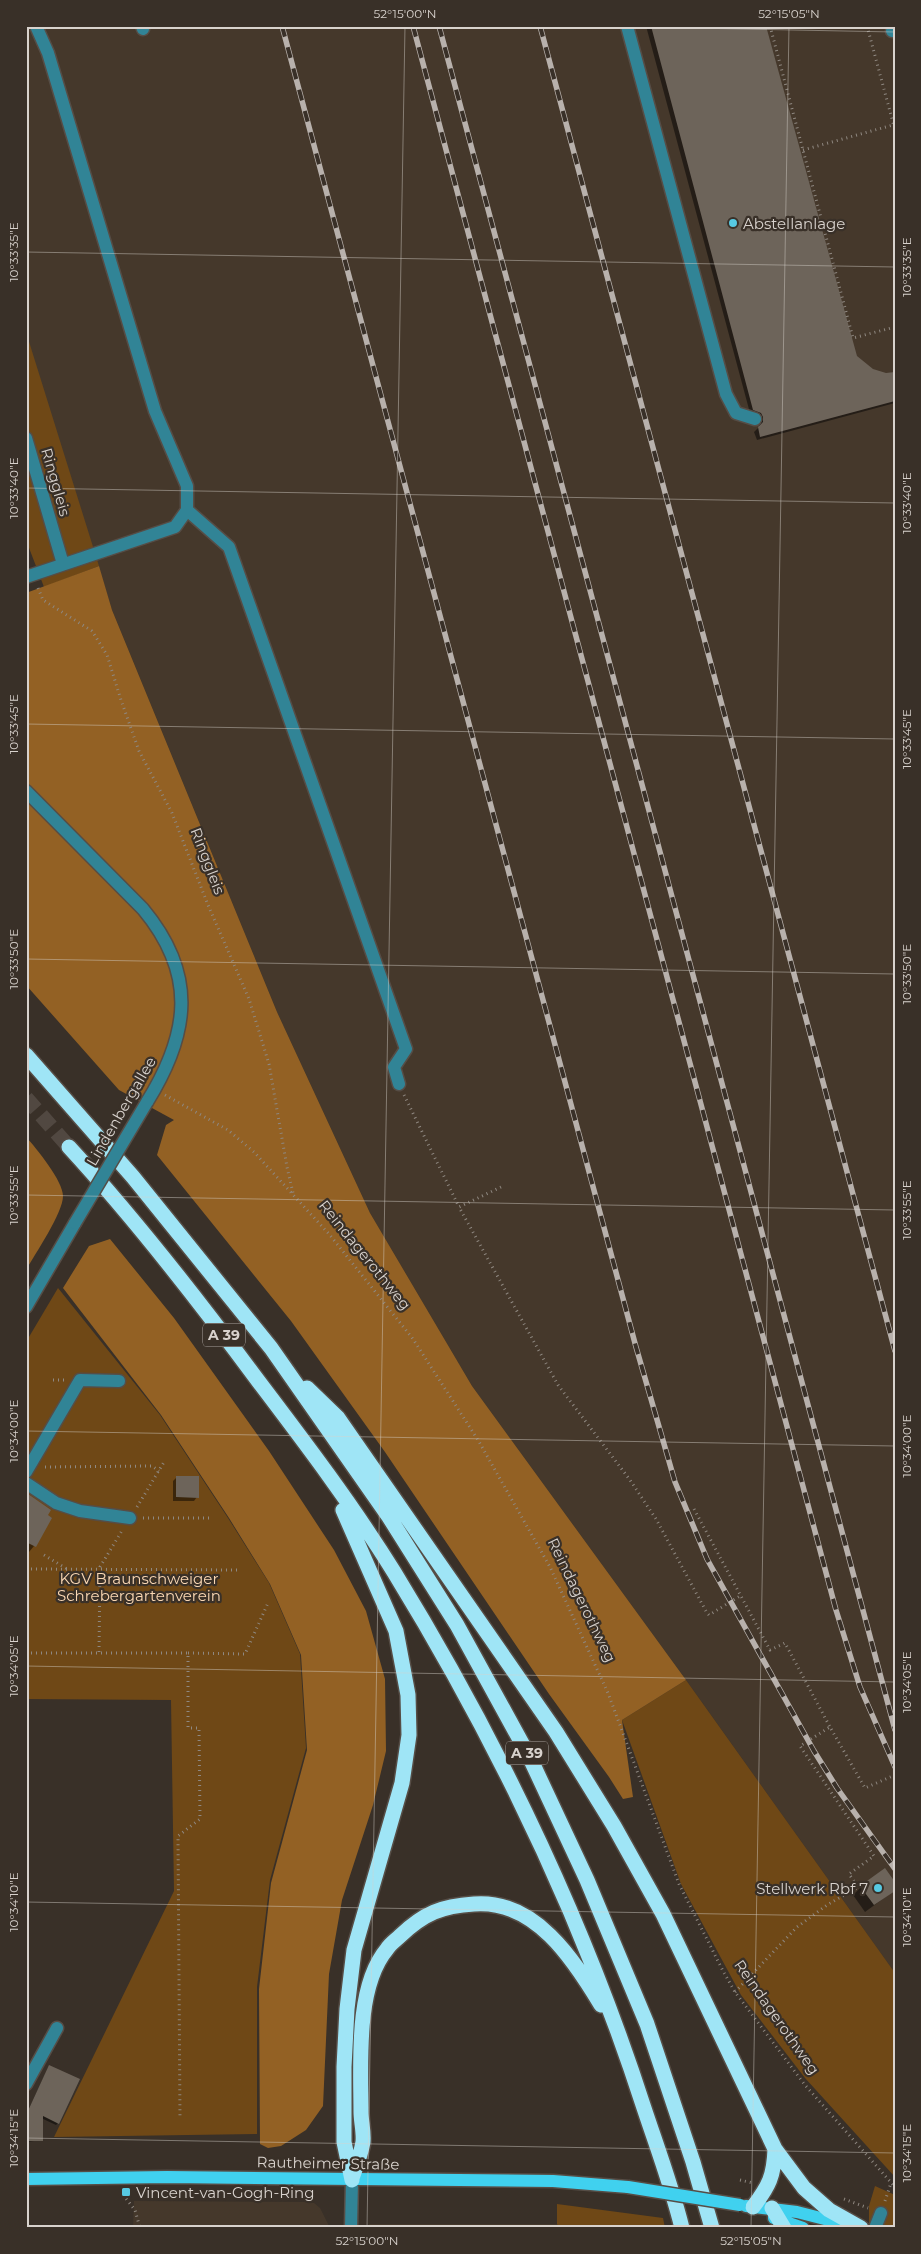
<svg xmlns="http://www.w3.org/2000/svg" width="921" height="2254" viewBox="0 0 921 2254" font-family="Montserrat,sans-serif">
<rect width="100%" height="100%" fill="#393028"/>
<!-- built -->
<path fill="#45382b" d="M26,26h869v1947l-209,-293 -214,-294 -102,-173 -93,-201 -165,-402 -86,-275z
M134,2201l174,1 6,1 6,5 10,20h-197z
M369,2224h188l2,4h-190z"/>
<!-- green -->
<path fill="#6f4816" d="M26,332l73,234 -55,21 -18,-47z
M58,1288l102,127 68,103 41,65 31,71 6,94 -36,132 -13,107v147l-203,3 120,-246 -3,-191 -145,-1v-357z
M686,1680l209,293v204l-90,-99 -64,-83 -60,-111 -59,-164z
M875,2186l20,9v33h-26v-22z
M557,2204l106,14 2,10h-106l-2,-4z"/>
<!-- forest -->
<path fill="#936124" d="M99,566l13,44 165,402 93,201 102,173 214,294 -64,40 11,77 -10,2 -14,-22 -60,-83 -164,-242 -94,-131 -134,-166 9,-30 8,-5 -55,-30 -93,-105v-392z
M26,1137c11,12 37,44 37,59 0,17 -28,58 -37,74z
M110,1239l64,79 95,133 65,99 32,61 19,68 1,72 -13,54 -31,95 -13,74 -6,132 -17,24 -25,16 -13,2 -8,-4 -1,-155 12,-106 36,-133 -6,-95 -31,-71 -41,-66 -68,-103 -98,-127 26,-42z"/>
<!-- shadow -->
<path fill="#0007" d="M646,26h119l90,330 17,14 14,4 9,-1v30l-138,37 -3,-8 5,-5 1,-6 -10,-8z
M177,1477l20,20 -3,4h-21v-20z
M26,1498l8,48 -5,6 -3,-1z
M861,1887l34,3 -30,22 -12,-17z
M48,2068l10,55 -2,2 -15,-7 1,22 -16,2v-27z"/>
<!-- building -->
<path fill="#6d645a" d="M651,26h115l91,330 16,13 13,4 9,-1v29l-135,36 -2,-10 5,-5v-5l-2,-4 -8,-3z
M176,1476h23v22l-23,-1z
M28,1494l23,16 -3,5 4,3 -16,29 -10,-5v-44z
M885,1868l10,14v9l-21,14 -14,-19z
M49,2065l31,14 -21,45 -16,-8v25h-17v-26z"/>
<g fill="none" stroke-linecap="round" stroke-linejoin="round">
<!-- highway-tunnel -->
<path stroke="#514841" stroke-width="15" stroke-dasharray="15 8" stroke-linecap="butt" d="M26,1098l43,49"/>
<defs>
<path id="minor" d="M142,26l1,3
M627,26l99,368 10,19 19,6
M892,31h3
M26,438l37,126
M187,510l42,37 177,502 -12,18 5,17
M26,577l149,-50 12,-17v-24l-32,-75 -107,-358 -12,-27
M26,791l117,118c54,65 47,124 4,193
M26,1307l49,-84
M26,1472l54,-92 39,1
M26,1483l30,20 24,8 50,7
M26,2084l31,-56
M351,2228l1,-48
M875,2228l6,-15"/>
<path id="major" d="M26,2179l141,-2 386,4 75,6
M746,2206l51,6 51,13
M774,2218l29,10"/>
<path id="highway" d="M26,1055l107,122 138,171 118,169 68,108 73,133 57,122 60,144 46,138 19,66
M69,1147c68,74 130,154 190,235 47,62 94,124 135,190 103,168 189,347 250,536 13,39 28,79 38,120
M307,1388l31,30 218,314 58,94 49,88 112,235 29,39 25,22 32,18
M343,1510l53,121 12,64 1,40 -7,48 -48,167 -7,59 -3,58v75l8,38
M352,2178c4,-11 9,-24 11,-36 1,-10 -2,-21 -2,-30 0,-47 -6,-125 26,-163 3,-5 9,-9 13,-13 24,-23 42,-30 74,-32 61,-5 100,56 127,101
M753,2207c16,-21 21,-31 22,-58
M772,2208l12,20"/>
</defs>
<!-- minor casing -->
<use href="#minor" stroke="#564d46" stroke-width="15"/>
<!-- major casing -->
<use href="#major" stroke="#564d46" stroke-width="15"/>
<!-- highway casing -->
<use href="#highway" stroke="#564d46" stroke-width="18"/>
<!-- path -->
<path stroke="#8f8881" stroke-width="3" stroke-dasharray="1 4" stroke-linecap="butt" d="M770,26l83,312 42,-11
M867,26l28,104
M803,150l90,-25
M38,588l5,12 49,31 15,24 14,45 18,51 33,62 36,92 41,94 20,65 18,103 6,26
M165,1095l63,35 26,22 75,82 84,105 65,101 72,127 58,126 71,191 44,87 12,21 70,93 90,102
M404,1095l55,112
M501,1187l-42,20 99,178 72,95 26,39 51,94 2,2 31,-19
M53,1380h12
M45,1467l107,-1 7,5
M137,1507l27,-45
M694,1509l76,141 15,-7 45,84
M143,1518h70
M44,1555l23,14
M26,1569l214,1
M99,1652l1,-85 23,-38
M26,1653h162v75h11l1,91 -22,17 2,283
M188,1653l57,1 23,-51
M735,1992l62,-65 30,-22 31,-18 -9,-13 25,-18 -74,-110 30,-19 35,61 30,-13
M740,2180l13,3
M123,2195l12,15 5,18
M844,2199l24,9
M885,2201l6,-18"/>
<!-- minor -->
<use href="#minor" stroke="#318496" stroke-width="12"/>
<!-- major -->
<use href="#major" stroke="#40d1ef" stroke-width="12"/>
<!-- highway -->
<use href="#highway" stroke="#9fe5f6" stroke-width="15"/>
<defs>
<path id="rail" d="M282,26l354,1321 39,135 32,77 107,192 23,37 58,81
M413,26l423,1584 24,77 35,80
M439,26l456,1704
M540,26l355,1325"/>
</defs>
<!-- rail casing -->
<use href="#rail" stroke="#b8b1ac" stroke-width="5.5"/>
<!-- rail -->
<use href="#rail" stroke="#393028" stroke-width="4" stroke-dasharray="11" stroke-linecap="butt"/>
<defs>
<path id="minor-bridge" d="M75,1223l72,-121"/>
<path id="major-bridge" d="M628,2187l112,18"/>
</defs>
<!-- minor-bridge casing -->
<use href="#minor-bridge" stroke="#564d46" stroke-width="15" stroke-linecap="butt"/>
<!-- major-bridge casing -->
<use href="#major-bridge" stroke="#564d46" stroke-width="15" stroke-linecap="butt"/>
<!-- minor-bridge -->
<use href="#minor-bridge" stroke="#318496" stroke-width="12"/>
<!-- major-bridge -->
<use href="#major-bridge" stroke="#40d1ef" stroke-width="12"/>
</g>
<!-- ticks -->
<path fill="none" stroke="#d8d2cd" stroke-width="1" stroke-opacity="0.45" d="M590,26l305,6M26,252l869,15M26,488l869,15M26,724l869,15M26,959l869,15M26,1195l869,15M26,1431l869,15M26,1666l869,16M26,1902l869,15M26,2138l869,15M367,2228l38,-2202M751,2228l38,-2202"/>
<!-- markers -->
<g fill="#57c9e2" stroke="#393028" stroke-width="2">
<circle cx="733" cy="223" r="5"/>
<circle cx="878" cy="1888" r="5"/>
<rect x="121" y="2187" width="10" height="10" rx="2.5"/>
</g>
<g text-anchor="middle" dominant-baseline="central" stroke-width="4.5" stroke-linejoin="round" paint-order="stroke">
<!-- shield labels -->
<g fill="#393028" stroke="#a8a19c" stroke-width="1">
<rect x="203" y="1323.5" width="42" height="23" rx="4"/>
<rect x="506" y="1741.5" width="42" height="23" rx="4"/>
</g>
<g font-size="14" font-weight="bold" fill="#d8d2cd">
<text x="224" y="1335">A 39</text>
<text x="527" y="1753">A 39</text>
</g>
<!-- poi labels -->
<g font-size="15" fill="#d8d2cd" stroke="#393028" text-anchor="start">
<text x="743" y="223">Abstellanlage</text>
<text x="868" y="1888" text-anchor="end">Stellwerk Rbf 7</text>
<text x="136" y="2192">Vincent-van-Gogh-Ring</text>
</g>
<!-- street labels -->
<g font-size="15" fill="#d8d2cd" stroke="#393028">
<text transform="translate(56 482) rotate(74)">Ringgleis</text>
<text transform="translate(208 861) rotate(69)">Ringgleis</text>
<text transform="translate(121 1111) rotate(-60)">Lindenbergallee</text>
<text transform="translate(365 1255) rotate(51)">Reindagerothweg</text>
<text transform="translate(582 1600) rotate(64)">Reindagerothweg</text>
<text transform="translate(777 2017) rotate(55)">Reindagerothweg</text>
<text transform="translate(328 2163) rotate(1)">Rautheimer Straße</text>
</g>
<!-- park labels -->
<g font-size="15" fill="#fbd8b4" stroke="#393028">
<text x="139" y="1578">KGV Braunschweiger<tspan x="139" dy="17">Schrebergartenverein</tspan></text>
</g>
</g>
<!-- border -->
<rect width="921" height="2254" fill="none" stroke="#393028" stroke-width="55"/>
<rect x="28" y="28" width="866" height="2198" fill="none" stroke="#d8d2cd" stroke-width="2"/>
<g font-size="12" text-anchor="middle" fill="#d8d2cd">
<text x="405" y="18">52°15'00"N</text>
<text x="789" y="18">52°15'05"N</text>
<text transform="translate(14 252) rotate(-90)" y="4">10°33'35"E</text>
<text transform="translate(907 267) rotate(-90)" y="4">10°33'35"E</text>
<text transform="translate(14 488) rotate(-90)" y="4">10°33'40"E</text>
<text transform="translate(907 503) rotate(-90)" y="4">10°33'40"E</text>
<text transform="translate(14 724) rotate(-90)" y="4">10°33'45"E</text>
<text transform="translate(907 739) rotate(-90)" y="4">10°33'45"E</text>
<text transform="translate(14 959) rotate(-90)" y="4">10°33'50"E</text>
<text transform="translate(907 974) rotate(-90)" y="4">10°33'50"E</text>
<text transform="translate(14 1195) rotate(-90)" y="4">10°33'55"E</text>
<text transform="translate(907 1210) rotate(-90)" y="4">10°33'55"E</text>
<text transform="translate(14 1431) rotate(-90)" y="4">10°34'00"E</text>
<text transform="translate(907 1446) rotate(-90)" y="4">10°34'00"E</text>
<text transform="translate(14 1666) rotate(-90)" y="4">10°34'05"E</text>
<text transform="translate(907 1682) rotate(-90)" y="4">10°34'05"E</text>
<text transform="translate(14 1902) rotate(-90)" y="4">10°34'10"E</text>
<text transform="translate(907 1917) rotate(-90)" y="4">10°34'10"E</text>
<text transform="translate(14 2138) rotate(-90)" y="4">10°34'15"E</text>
<text transform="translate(907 2153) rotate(-90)" y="4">10°34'15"E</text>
<text x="367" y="2245">52°15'00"N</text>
<text x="751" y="2245">52°15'05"N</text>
</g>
</svg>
